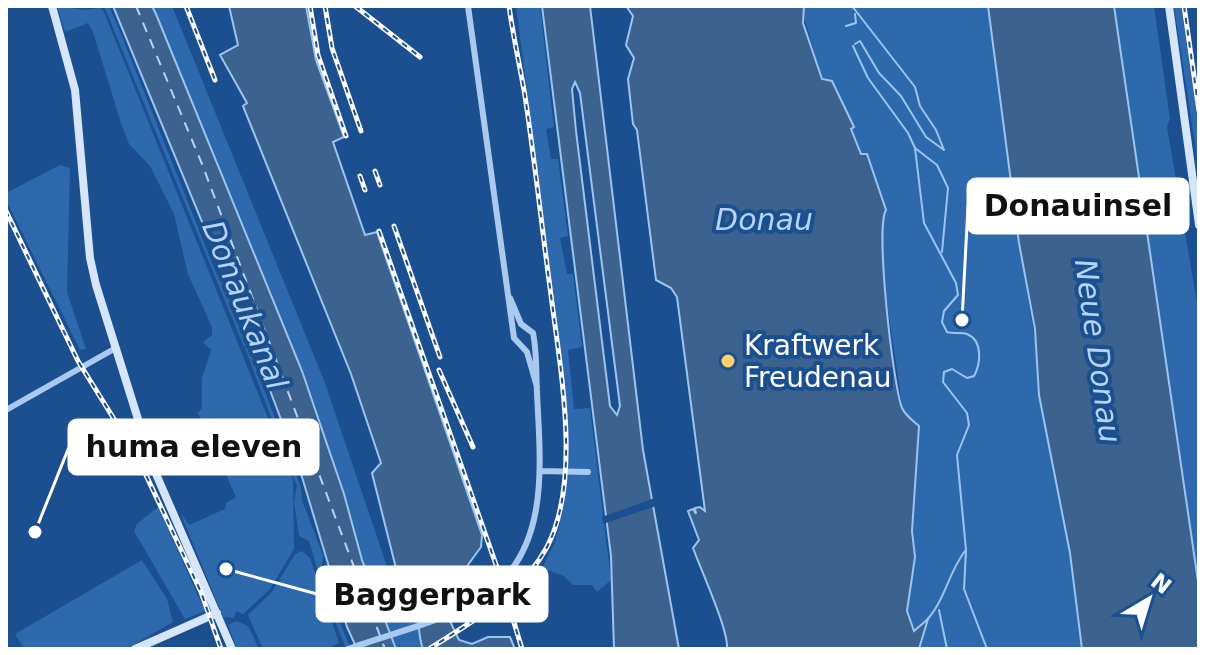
<svg xmlns="http://www.w3.org/2000/svg" width="1205" height="655" viewBox="0 0 1205 655" font-family="'DejaVu Sans',sans-serif">
<rect width="100%" height="100%" fill="#1b4f8f"/>
<!-- green -->
<path fill="#2e69ad" d="M57,6l28,4 15,-2 4,4 189,468 1,69 -24,40 -27,25 -7,-3 -2,7 -11,-1 -43,-105 9,13 36,-16 1,-6 10,-6 -38,-84 4,-5v-30l9,-28 -8,-8 9,-7v-8l-24,-53 -14,-60 -24,-48 -21,-22 -8,-21 -28,-91 -5,-9 -23,9z
M104,6h5l10,23 98,246 5,-2 13,31 -5,3 9,19h6l5,19 -6,2z
M152,6h20l153,377 76,225 6,15 10,-3 6,29h-27l-34,-89 -18,-66 -42,-123z
M516,6h24l14,121 -8,2 5,30h7l10,77 -8,2 7,36h6l9,73 -14,3 6,59 16,-1 21,172 -14,12 -5,-7h-19l-9,-9 -22,-8 13,-26 9,-35 4,-56 -13,-145z
M801,6h187l31,237 51,310 12,96h-163l8,-28 -13,10 -7,-20 8,-54 -12,-145 -20,-138 -2,-55 -31,-90 4,-2 -22,-46 -10,-1z
M1114,6h40l16,113 -3,8 32,188v273z
M1174,6h7l18,123v42z
M60,165l10,3 -3,124 19,57 -6,1 -74,-150v-7z
M248,347l53,140 1,13 21,55 -1,11 13,31v14l16,38h-5l-20,-51 -17,-57 -10,-5 -5,-35 3,-15 -52,-138z
M158,507l47,104 -20,8 -51,-88 3,-7z
M302,551l8,7 29,85 -12,6h-64l-15,-34 24,-23 23,-38z
M142,560l25,39 6,23 -47,27h-102l-9,-15z
M236,621l12,5 11,23h-22l-9,-24z"/>
<!-- water -->
<path fill="#3c6290" stroke="#9cc4f0" stroke-width="2" fill-rule="evenodd" d="M113,6h39l4,8 146,357 42,123 18,66 34,89h-39l-10,-22 -48,-160 -45,-119z
M229,6h77l10,54 28,77 -11,5 32,93 12,-3 105,303 -1,12 -22,30 -20,3 -5,-5v13l25,52 13,4 16,-7h22l5,12h-92c-10,-27 4,-46 -22,-61l-29,-115 9,-10 -30,-89 -108,-268 4,-3 -27,-48 18,-10z
M542,6h48l53,444 36,199h-65l-3,-93zM575,82l5,11 40,313 -3,9 -7,-9 -34,-275 -4,-42z
M626,6h178l-1,17 19,56 10,2 22,46 -3,2 10,25h6l19,56c-11,18 7,175 16,198 3,7 11,13 17,18l-7,105 3,26 -8,54 7,20 14,-12 -9,30h-192c2,-18 -26,-79 -34,-101l6,-8 -11,-29 5,-2 3,5 -1,-6 5,-1 5,4 -28,-214 -6,-9 -15,-8 -19,-150 -4,-6 -5,-45 6,-21 -8,-13 7,-29z
M988,6h126l85,582v61h-117l-12,-96 -31,-158 -4,-66 -16,-86z"/>
<!-- pier -->
<path fill="#1b4f8f" d="M655,498l1,8 -53,18 -1,-7z"/>
<g fill="none" stroke-linecap="round" stroke-linejoin="round">
<!-- stream -->
<path stroke="#9cc4f0" stroke-width="2" d="M852,6l63,81 5,19 16,24 8,20 -18,-13 -25,-41 -22,-23 -19,-32 -5,3
M846,26l10,-3 -1,-9
M853,46l15,32 40,55 7,15 22,17 11,23 -6,64
M915,148l9,75 32,60 2,12 -14,16 -2,11 5,10c7,2 15,0 20,2 17,7 13,31 7,42l-7,2 -15,-9 -8,3 -1,10 24,31 2,12 -12,30 9,95 -2,39 23,60
M939,610l8,39
M926,621c19,-20 22,-48 39,-70"/>
<!-- ferry -->
<path stroke="#b5d3f5" stroke-width="2" stroke-dasharray="10 8" stroke-linecap="butt" d="M136,6l66,158 183,485"/>
<!-- street -->
<path stroke="#a9c9ee" stroke-width="6" d="M468,6l46,332 13,14 10,35
M6,410l108,-61
M541,471l47,1
M348,649c46,-17 102,-28 141,-57 62,-46 51,-132 48,-199 -1,-20 0,-41 -4,-60l-12,-9 -11,-26"/>
<!-- secondary -->
<path stroke="#d6e6fa" stroke-width="8" d="M52,6l23,84 15,168 6,27 57,182 79,182
M1169,6l30,219
M135,649l82,-36"/>
<defs>
<path id="rail" d="M186,6l29,74
M310,6l8,49 28,81
M325,6l7,42 29,83
M355,6l65,51
M1184,6l15,105
M375,171l5,14
M360,176l5,14
M6,211l72,150 59,95 64,136 20,57
M394,226l46,131
M379,231l121,345
M439,370l34,77
M509,606l13,43
M429,649c44,-28 92,-54 118,-102 35,-67 13,-179 4,-252 -9,-66 -16,-133 -26,-199 -5,-30 -12,-60 -16,-90"/>
</defs>
<!-- rail casing -->
<use href="#rail" stroke="#fff" stroke-width="5"/>
<!-- rail -->
<use href="#rail" stroke="#1b4f8f" stroke-width="2" stroke-dasharray="6" stroke-linecap="butt"/>
</g>
<!-- markers -->
<circle fill="#ffd166" stroke="#1b4f8f" stroke-width="3" cx="728" cy="361" r="8"/>
<g text-anchor="middle" dominant-baseline="central" stroke-width="8" stroke-linejoin="round" paint-order="stroke">
<!-- poi labels -->
<g font-size="28" fill="#fff" stroke="#1b4f8f" text-anchor="start">
<text x="744" y="345">Kraftwerk<tspan x="744" dy="32">Freudenau</tspan></text>
</g>
<!-- water labels -->
<g font-size="30" font-style="italic" fill="#b5d3f5" stroke="#1b4f8f">
<text x="764" y="219">Donau</text>
<text transform="translate(245 305) rotate(68)">Donaukanal</text>
<text transform="translate(1098 351) rotate(82)">Neue Donau</text>
</g>
</g>
<!-- callouts -->
<path fill="none" stroke="#fff" stroke-width="3" d="M962 320L968 206M35 532L69 447M226 569L317 594"/>
<g fill="#fff" stroke="#1b4f8f" stroke-width="3">
<circle cx="962" cy="320" r="8"/>
<circle cx="35" cy="532" r="8"/>
<circle cx="226" cy="569" r="8"/>
</g>
<g fill="#fff" stroke="#fff" stroke-width="3">
<rect x="968" y="179" width="220" height="54" rx="8"/>
<rect x="69" y="420" width="249" height="54" rx="8"/>
<rect x="317" y="567" width="230" height="54" rx="8"/>
</g>
<g font-size="30" text-anchor="middle" font-weight="bold" fill="#111">
<text x="1078" y="216">Donauinsel</text>
<text x="194" y="457">huma eleven</text>
<text x="432" y="605">Baggerpark</text>
</g>
<!-- border -->
<rect width="1205" height="655" fill="none" stroke="#ffffff" stroke-width="16"/>
<!-- north arrow -->
<g transform="translate(1149 599) rotate(38)" stroke="#1b4f8f" stroke-width="6" paint-order="stroke">
<path d="M0-6L14 30L0 20L-14 30Z" fill="#ffffff"/>
<text y="-12" font-size="22" font-weight="bold" text-anchor="middle" fill="#ffffff">N</text>
</g>
</svg>
